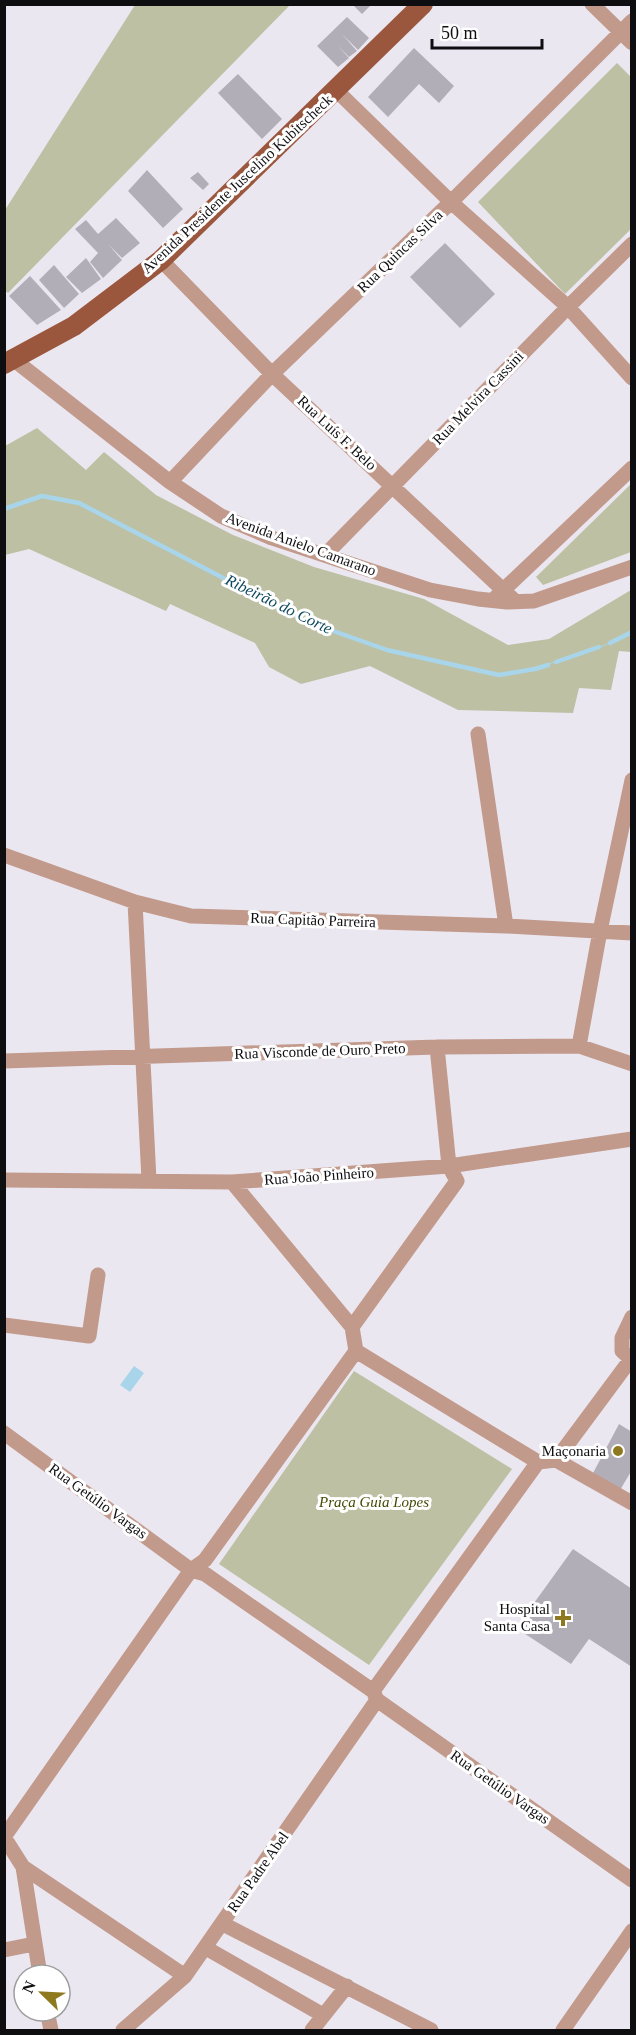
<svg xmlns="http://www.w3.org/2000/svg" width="636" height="2035" viewBox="0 0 636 2035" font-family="Georgia,serif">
<rect width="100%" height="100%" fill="#ebe7f1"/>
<!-- green -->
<path fill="#bdc0a3" d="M135,5h155l-282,288 -4,-3 1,-80z
M617,63l14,14v152l-66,65 -87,-92z
M37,428l49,42 18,-18 52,43 77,40 81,32 110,32 84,46 41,-6 82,-49v62l-12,-1 -8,39 -32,-2 -6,25 -115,-3 -88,-44 -69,18 -32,-17 -14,-24 -85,-39 -4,7 -137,-62 -24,6v-109z
M631,484v68l-88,33 -7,-8z
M354,1371l158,98 -143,196 -150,-101z"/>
<!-- water -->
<path fill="#a9d5ea" d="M42,496l37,6 229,119 80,28 111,25 36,-6 69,-23 27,-13 -27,14 -69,23 -36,6 -112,-25 -79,-28 -229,-119 -37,-7 -37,13z
M134,1366l10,7 -14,19 -10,-7z"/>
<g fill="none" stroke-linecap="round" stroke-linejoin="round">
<!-- stream -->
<path stroke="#a9d5ea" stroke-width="4.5" d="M4,509l38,-13 37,7 229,119 79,28 112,25 36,-6 13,-4
M610,643l22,-11
M556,662l43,-15"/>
</g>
<!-- building -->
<path fill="#b2aeb8" d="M352,4h20l-10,10z
M347,17l22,21 -11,12 -16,-16 15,17 -8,6 -12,-12 12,13 -11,9 -21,-21z
M414,48l40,38 -15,17 -20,-19 -31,33 -20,-20z
M238,74l44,45 -20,20 -44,-46z
M147,170l36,39 -20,19 -35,-37z
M198,172l11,12 -6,6 -13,-12z
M116,218l24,25 -18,15 -14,-14 14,16 -19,18 -13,-16 8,-9 -23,-24 11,-9 12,14z
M445,243l50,51 -35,34 -50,-51z
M86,258l15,21 -19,14 -16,-16z
M54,265l25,29 -15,14 -25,-28z
M30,276l31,34 -24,15 -28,-29z
M619,1424l13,8v38l-12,20 -28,-15z
M573,1549l59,40v78l-43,-28 -18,25 -55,-36z"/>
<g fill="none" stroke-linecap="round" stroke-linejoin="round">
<!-- minor -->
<path stroke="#c29a8c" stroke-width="15" d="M592,4l40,39
M336,90l115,112 117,105 64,71
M161,260l111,114 244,228
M13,359l157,123 51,34 51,22 158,52 48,9 29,3 27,-1 98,-34
M170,482l102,-108 179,-172 181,-181
M326,554l242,-247 64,-63
M497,596l135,-128
M478,734l28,192
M4,855l131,47 56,14 315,10 126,7
M135,902l14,278
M579,1046l21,-115 32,-151
M4,1061l433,-14 142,-1 53,18
M4,1180l228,2 217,-16 183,-27
M232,1182l120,145 4,24
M632,1317l-10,21v13l10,9
M4,1325l85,11 9,-61
M352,1327l105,-146 -8,-15 -12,-119
M356,1351l182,111 18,-2
M4,1433l187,137 14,4 168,117 4,9 255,180
M556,1460l75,-101
M556,1460l76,43
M373,1691l165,-229
M4,1837l187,-267 14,-10 151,-209
M4,1837l19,30 162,109
M23,1867l17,108
M223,1924l208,106
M206,1948l117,67
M4,1950l30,-6
M47,2011l4,19
M123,2030l62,-54 192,-276
M312,2030l35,-44
M563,2030l69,-99"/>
<!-- major -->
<path stroke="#9b573e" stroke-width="20" d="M4,364l70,-38 87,-66 262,-256"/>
</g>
<!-- markers -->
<g fill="#8f791e" stroke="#fff" stroke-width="2">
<circle cx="618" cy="1451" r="6"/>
<path d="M560 1609h6v6h6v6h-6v6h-6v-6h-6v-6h6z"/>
</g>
<g text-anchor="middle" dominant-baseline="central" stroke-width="6" stroke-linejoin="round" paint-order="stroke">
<!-- street labels -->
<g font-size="15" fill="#0e0d10" stroke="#fff">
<text transform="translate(237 184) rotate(-43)">Avenida Presidente Juscelino Kubitscheck</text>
<text transform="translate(400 251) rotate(-44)">Rua Quincas Silva</text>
<text transform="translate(478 398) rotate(-46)">Rua Melvira Cassini</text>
<text transform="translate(337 433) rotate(43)">Rua Luís F. Belo</text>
<text transform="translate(301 544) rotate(20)">Avenida Anielo Camarano</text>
<text transform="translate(313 920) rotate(2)">Rua Capitão Parreira</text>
<text transform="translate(320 1051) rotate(-2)">Rua Visconde de Ouro Preto</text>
<text transform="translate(319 1176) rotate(-4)">Rua João Pinheiro</text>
<text transform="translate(98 1501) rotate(36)">Rua Getúlio Vargas</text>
<text transform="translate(500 1787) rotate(35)">Rua Getúlio Vargas</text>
<text transform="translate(258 1872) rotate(-55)">Rua Padre Abel</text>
</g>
<!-- poi labels -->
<g font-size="15" fill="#0e0d10" stroke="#fff" text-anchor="end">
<text x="606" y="1451">Maçonaria</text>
<text x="550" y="1609">Hospital<tspan x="550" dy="17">Santa Casa</tspan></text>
</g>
<!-- park labels -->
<g font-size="15" font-style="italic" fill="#464a05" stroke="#fff">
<text x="374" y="1502">Praça Guia Lopes</text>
</g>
<!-- water labels -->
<g font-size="16" font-style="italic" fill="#0d485e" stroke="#fff">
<text transform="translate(279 604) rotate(26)">Ribeirão do Corte</text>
</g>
</g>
<!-- border -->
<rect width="636" height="2035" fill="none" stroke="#0e0d10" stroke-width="12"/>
<!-- north arrow -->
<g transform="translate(42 1993) rotate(294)"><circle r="28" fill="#ffffff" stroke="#9f9e9f" stroke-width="1.5"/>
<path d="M0-4.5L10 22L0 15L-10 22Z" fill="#8f791e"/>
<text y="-9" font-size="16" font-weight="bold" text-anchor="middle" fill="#0e0d10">N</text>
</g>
<!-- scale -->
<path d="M432 39v9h110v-9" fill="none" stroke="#0e0d10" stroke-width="3"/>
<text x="441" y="39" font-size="18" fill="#0e0d10" stroke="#ffffff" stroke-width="4.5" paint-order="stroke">50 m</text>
</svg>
